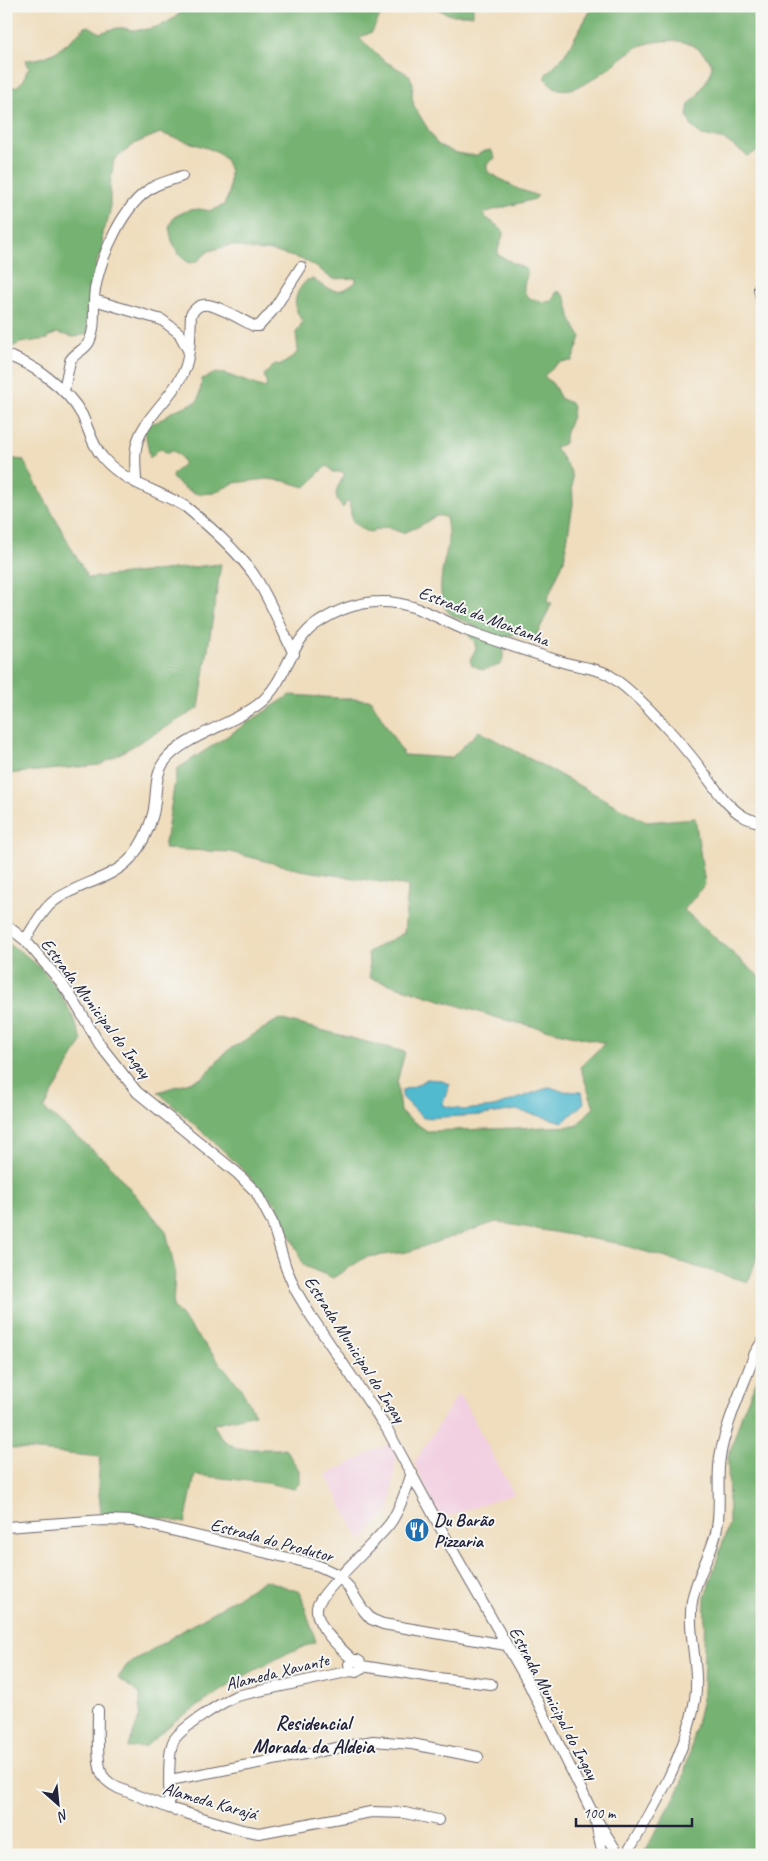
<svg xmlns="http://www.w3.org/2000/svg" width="768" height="1861" viewBox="0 0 768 1861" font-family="Caveat,sans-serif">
<rect width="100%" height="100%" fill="#f6f6f2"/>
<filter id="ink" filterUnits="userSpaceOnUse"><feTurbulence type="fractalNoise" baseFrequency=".02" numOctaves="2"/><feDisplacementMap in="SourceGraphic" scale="10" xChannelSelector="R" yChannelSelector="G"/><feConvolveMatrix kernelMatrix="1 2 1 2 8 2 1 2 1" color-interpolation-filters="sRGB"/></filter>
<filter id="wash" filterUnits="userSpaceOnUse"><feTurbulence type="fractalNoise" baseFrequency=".0096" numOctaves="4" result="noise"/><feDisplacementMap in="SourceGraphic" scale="20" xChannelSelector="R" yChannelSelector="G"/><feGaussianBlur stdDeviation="1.12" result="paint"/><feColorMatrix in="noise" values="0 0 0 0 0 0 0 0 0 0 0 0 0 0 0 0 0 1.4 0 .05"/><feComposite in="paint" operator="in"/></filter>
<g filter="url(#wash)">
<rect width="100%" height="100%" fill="#efddbd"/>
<!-- built -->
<path fill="#f2cfe1" d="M459,1393l55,101 -68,23 -7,-2 -25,-52z
M390,1443l6,16 -6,49 -29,34 -35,-67z"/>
<!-- forest -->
<path fill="#76b272" stroke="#4c6a56" d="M187,6h210c-15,1 -19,14 -25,26l-13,6 24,22 26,15 4,8 -1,14 2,9 23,38 16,8 14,3h10l7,-4 7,-1 4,8 -8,6v5l1,3 30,17 20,7 -3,3 -45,12 -5,2 -1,3 15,11 5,5 -6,18v5l29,15c1,7 -4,14 -3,20 2,11 20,13 28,11l5,-10c12,4 10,17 14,28 2,6 7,12 10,18l-9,24 -13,1 -15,14 9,8 8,15 10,4 2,3 -1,10 -6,16 -2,12 -9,3 17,26 1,31 -9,56 -17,40 1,3h4l-16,34 -7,3c-9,-5 -18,-9 -26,0v19l-3,6 -17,5 -11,-5 -2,-5 6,-12 -2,-7 -5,-5 2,-8 5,-1c-7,-5 -17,-7 -24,-12 -19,-11 -9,-49 -5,-66 2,-10 1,-21 -1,-31 -10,-6 -15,2 -23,6 -6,4 -14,6 -20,9l-17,-6 -16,5 -5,-1 -13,-10 -3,-21 -2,1 -4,7c-12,-13 -6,-20 2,-34l-3,-2h-9l-5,-6c-10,4 -13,15 -23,21l-21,-6 -17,-2 -33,4 -20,10 -17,1 -13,-6 -12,-10 1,-4 11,-11c-2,-6 -7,-11 -14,-13l-1,3h-2l-7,-5 -10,10 -5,-27 1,-7 11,-2 16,-11 23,-9 3,-4 3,-19 14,-6 9,1 40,14 2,-4 -3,-9 11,-11 6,1 12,-8 5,-6 -2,-18 7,-12c-12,-13 -9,-29 4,-41l6,-1c16,12 26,17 43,3v-4l-24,1 -14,-11 -14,-8 -36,-10 -9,1 -28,-6 -22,6 -13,11 -7,1 -10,-8 -7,-14 -3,-14 5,-10 14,-7 11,-1 12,2 13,-6 5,-11 1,-23 -5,-12 -9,-8 -56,-18 -24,10 -22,17 -4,26v25l-3,12 -5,9 1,18 -6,11 -10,73 -13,3 -17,-4 -9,4v2l-28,4 -14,7v-263h10l8,-7 2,-8 3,-4 -3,-8c28,-1 39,-15 59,-33l4,-1 11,7c6,-2 13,-5 19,-5 5,-1 10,2 16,2 21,0 38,-8 52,-24z
M432,6h41v9h-23z
M593,6h169l-1,143 -13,7 -23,-16 -23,-5 -10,-8 -5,-12 2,-11 8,-8 13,-21 2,-10c-4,-6 -9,-13 -15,-17 -15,-11 -41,-8 -57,-2 -22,10 -73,69 -95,31l1,-3 18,-18z
M6,458l17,2 65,118 133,-14 -22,144 -99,57 -94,9z
M290,695l81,5 33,55 47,3 28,-27 167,91 49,-4 10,66 -21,26 78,69v221l-5,5 5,39 -14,38 -132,-39 -120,-21 -89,30 -41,5 -33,21 -29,-12 -27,-61 -51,-52 -68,-61 44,-14 25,-27 52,-32 126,33 -8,30 3,30 27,19 149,-5 18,-19 -14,-40 25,-24 -104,-24 -131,-41 -2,-26 36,-19 4,-47 -108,-16 -70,-18 -66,-3 13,-80z
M6,943c38,18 64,60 76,98l-38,68 64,54 58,68 9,40 -2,35 67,81 15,27 -42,10 10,16 15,9h47l14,21v14l-5,5 -27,-6 -72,-8 -10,48 -45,-9 -39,-1 -3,-29 2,-27 -94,-9z
M762,1368v487h-119l39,-71 21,-90 2,-97 24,-74 -1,-65 15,-47z
M265,1580l35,12 16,50 -26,10 -44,23 -70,45 -31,27 -17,1 12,-33v-21l-22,-16 9,-13z"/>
<!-- water -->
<path fill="#51bacf" stroke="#3a6e85" d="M427,1079l12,1 11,4 -8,21 21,5 31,-3 56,-20 12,4 20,1 2,11 -21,19 -47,-12 -33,5 -60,3 -21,-21v-7l13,-4z"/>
</g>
<g filter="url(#ink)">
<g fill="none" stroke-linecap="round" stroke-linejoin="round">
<defs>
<path id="minor" d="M762,281l-3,7 3,16
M94,300l68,20 17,13 9,17
M6,355c29,10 61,33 76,60 7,15 11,32 22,44 22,25 56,32 82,48 23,19 51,43 68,68 16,24 27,53 40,79
M64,390l6,-29c4,-8 14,-10 19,-19 8,-16 3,-36 6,-53 6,-33 28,-85 58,-102 9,-5 20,-7 29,-11
M136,483c0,-11 -2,-24 0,-35 4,-28 37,-50 48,-77 7,-17 6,-38 7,-57 3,-4 7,-9 12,-9 12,-2 40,16 51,21h5l15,-17 27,-42
M6,925l19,15 35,41 14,20 26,44 37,47 100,81 19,19 16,30 14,46 10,23 15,25 76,113 66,122 76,133 66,134 8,37
M25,940c9,-13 17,-30 29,-39 24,-18 57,-21 77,-43 10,-12 18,-29 22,-44 4,-16 1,-38 11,-52 19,-26 71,-38 96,-59 27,-22 30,-62 56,-79 19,-13 41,-22 64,-22 33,-1 58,17 88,29 32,12 65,22 98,32 14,4 34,5 46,14 18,13 36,30 51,47 13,14 26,29 38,45 12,16 25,37 42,47 6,4 13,5 19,7
M6,1527l98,-7 29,1 164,39 22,6 17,8 11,11 17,26 7,8 12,5 123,21
M353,1660c-12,-11 -38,-34 -36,-52 1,-15 62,-68 74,-86 10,-15 15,-32 21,-49
M362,1666l76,12 53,6
M98,1710c0,15 -2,56 5,66 4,6 9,9 15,12l51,20 73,22 17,3 112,-21 34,1 33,7
M170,1780l203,-39 39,3 66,13
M169,1808c1,-17 -2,-52 4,-66 5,-13 50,-40 63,-46l115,-25 6,1 4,-4 -1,-6 -3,-2 -6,1 -2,3 2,7
M598,1822l21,33
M626,1855c27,-45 61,-103 69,-156 5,-32 -8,-66 -3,-98 4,-24 18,-44 24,-68 6,-25 0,-51 4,-76 5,-32 24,-72 35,-104l7,-11"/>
</defs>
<!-- minor casing -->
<use href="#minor" stroke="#6a6368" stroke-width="12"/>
<!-- minor -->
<use href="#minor" stroke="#fff" stroke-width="10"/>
</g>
</g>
<!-- icons -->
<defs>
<symbol id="restaurant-disc" viewBox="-11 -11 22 22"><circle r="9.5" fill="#1f6fb2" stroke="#f6f6f2"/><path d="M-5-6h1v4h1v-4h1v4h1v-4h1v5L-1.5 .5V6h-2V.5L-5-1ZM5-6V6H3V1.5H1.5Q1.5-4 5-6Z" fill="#fff"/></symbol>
</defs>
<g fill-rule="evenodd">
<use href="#restaurant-disc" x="403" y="1516" width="28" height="28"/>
</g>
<g text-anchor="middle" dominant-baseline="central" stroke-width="4" stroke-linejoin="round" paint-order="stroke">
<!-- street labels -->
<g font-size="18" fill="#22223b" stroke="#f6f6f2">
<text transform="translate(484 616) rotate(21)">Estrada da Montanha</text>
<text transform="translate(96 1008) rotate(53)">Estrada Municipal do Ingay</text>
<text transform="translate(355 1349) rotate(57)">Estrada Municipal do Ingay</text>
<text transform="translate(272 1540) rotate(15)">Estrada do Produtor</text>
<text transform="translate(277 1672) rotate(-14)">Alameda Xavante</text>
<text transform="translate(554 1703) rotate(62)">Estrada Municipal do Ingay</text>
<text transform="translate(210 1801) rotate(16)">Alameda Karajá</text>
</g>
<!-- poi labels -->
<g font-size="18" font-weight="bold" fill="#22223b" stroke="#f6f6f2" text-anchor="start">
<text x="434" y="1520">Du Barão<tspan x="434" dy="21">Pizzaria</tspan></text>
</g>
<!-- quarter labels -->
<g font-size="20" font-weight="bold" fill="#22223b" stroke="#f6f6f2">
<text x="313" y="1723">Residencial<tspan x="313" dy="23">Morada da Aldeia</tspan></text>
</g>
</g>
<!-- margin -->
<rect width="768" height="1861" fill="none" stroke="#f6f6f2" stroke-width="25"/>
<!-- north arrow -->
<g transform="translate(58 1804) rotate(153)" stroke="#f6f6f2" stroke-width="4" paint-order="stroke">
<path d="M0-4L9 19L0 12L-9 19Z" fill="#22223b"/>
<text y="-8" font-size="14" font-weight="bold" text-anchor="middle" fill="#22223b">N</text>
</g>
<!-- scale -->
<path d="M576 1818v8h116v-8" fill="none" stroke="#22223b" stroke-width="2.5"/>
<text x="583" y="1818" font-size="15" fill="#22223b" stroke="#f6f6f2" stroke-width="4" paint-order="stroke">100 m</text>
</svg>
